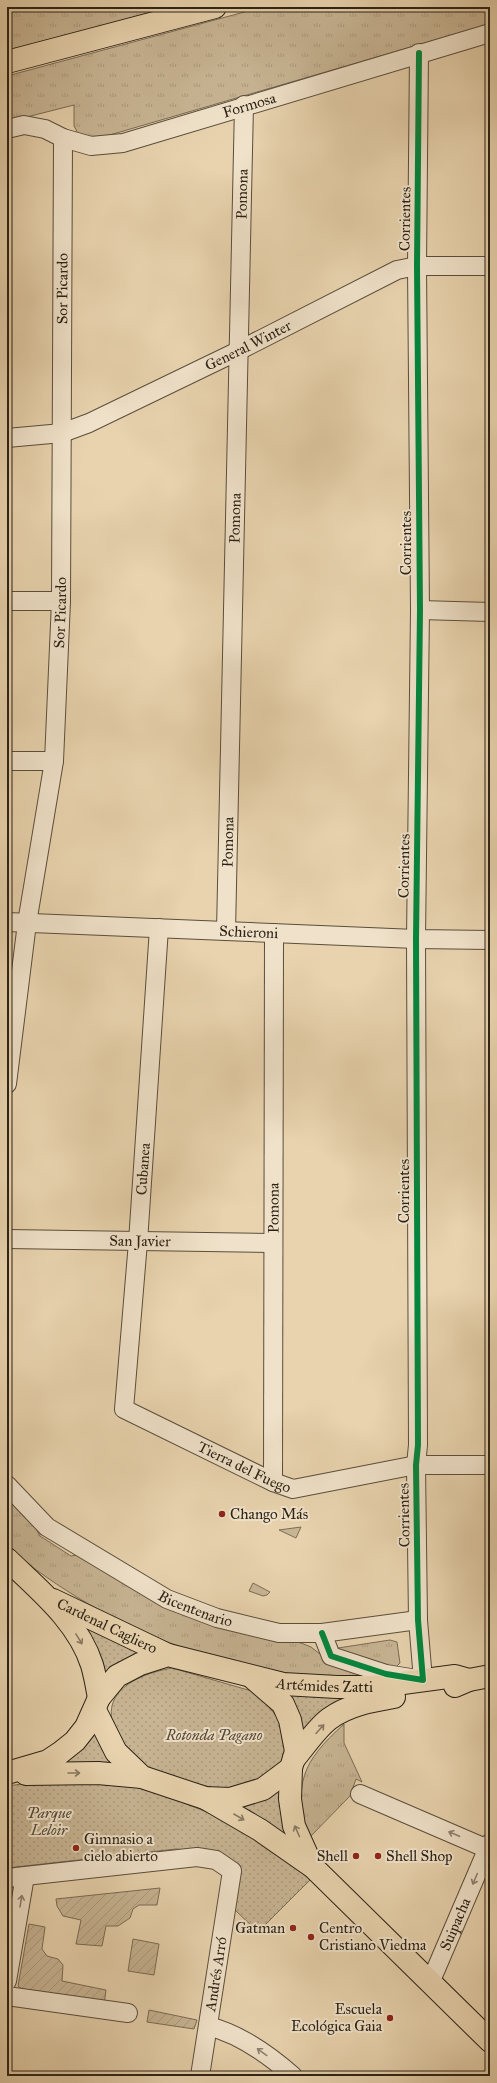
<svg xmlns="http://www.w3.org/2000/svg" width="497" height="2083" viewBox="0 0 497 2083" font-family="'IM FELL Great Primer',serif">
<defs>
<pattern id="grass-tufts" width="24" height="20" patternUnits="userSpaceOnUse"><rect width="24" height="20" fill="#c8b594"/><path d="M3 7l-1-3M5 7V3M7 7l1-3M15 17l-1-3M17 17v-4M19 17l1-3" fill="none" stroke="#ac9b7f"/></pattern>
<pattern id="park-dots" width="8" height="8" patternUnits="userSpaceOnUse"><rect width="8" height="8" fill="#c8b594"/><path d="M2 2h.1M6 6h.1" fill="none" stroke="#ac9b7f" stroke-width="1.8" stroke-linecap="round"/></pattern>
<pattern id="garden-furrows" width="10" height="10" patternUnits="userSpaceOnUse"><rect width="10" height="10" fill="#c8b594"/><path d="M-1 1l2-2M0 10L10 0M9 11l2-2" fill="none" stroke="#ac9b7f"/></pattern>
</defs>
<rect width="100%" height="100%" fill="#e8d3ae"/>
<filter id="stains"><feTurbulence type="fractalNoise" baseFrequency=".005" numOctaves="4"/><feColorMatrix values="0 0 0 0 .2 0 0 0 0 .09 0 0 0 0 .02 0 0 0 .5 -.17"/></filter>
<radialGradient id="worn" r=".72"><stop offset=".6" stop-color="#630" stop-opacity="0"/><stop offset="1" stop-color="#630" stop-opacity=".3"/></radialGradient>
<!-- grass -->
<path fill="url(#grass-tufts)" stroke="#7a6c55" d="M7,7h175l-175,43z
M263,7h227v17l-394,115h-15l-7,-13v-21l-67,17v-46z
M7,1497l17,20 9,6 7,13 31,20 13,-2 192,85 25,4 10,4 18,14 40,16c-132,5 -261,-46 -362,-130z
M301,1527l-5,11 -17,-8z
M253,1583l17,9 -3,3 -4,1 -14,-5z
M390,1640l7,2 3,21 -6,6 -58,-17 2,-4z
M344,1724v19l18,39 -6,-3 -6,17 -43,44c-13,-57 -6,-77 37,-116z"/>
<!-- park -->
<path fill="url(#park-dots)" stroke="#7a6c55" d="M74,1617l71,34 -38,28z
M172,1668l83,24 28,31 3,35c-8,11 -15,15 -26,21 -32,17 -55,8 -88,-4 -9,-3 -23,-5 -31,-11 -8,-7 -14,-15 -20,-23 -29,-45 12,-66 51,-73z
M284,1690l59,7 -35,34 -6,-2z
M91,1734h4l23,32h-57z
M46,1781l92,6 31,10 65,26 80,53 -56,56 -23,-22 4,-31 -29,-27 -34,-3 -169,19v-82z
M279,1789l5,1 3,53 -47,-38z"/>
<!-- garden -->
<path fill="url(#garden-furrows)" stroke="#7a6c55" d="M160,1888l-3,17h-18l-6,4 -3,9 -12,8h-12l-4,20 -26,-2 5,-24 -18,-4 -6,-10 -1,-7z
M29,1924l16,3 -3,22 5,7 11,3 5,6 -1,16 44,9 -2,15 -79,-13 -7,-6z
M133,1939l26,5 -5,31 -26,-4z
M149,2010l48,10 -3,9 -47,-7z"/>
<g fill="none" stroke-linecap="round" stroke-linejoin="round">
<defs>
<g id="minor">
<path id="s1" d="M7,129l17,-4 21,4 18,9 28,8 32,-3 367,-110"/>
<path id="s2" d="M7,438l55,-5 27,-10 149,-72 159,-81 20,-4h73"/>
<path d="M7,601h54"/>
<path d="M420,610l70,2"/>
<path d="M7,761h47"/>
<path id="s3" d="M7,922l409,17 74,1"/>
<path id="s4" d="M159,928l-21,314 -14,167 149,73 20,7 123,-24h74"/>
<path id="s5" d="M226,931l18,-826"/>
<path id="s6" d="M7,1084l20,-161 27,-162 7,-160 2,-463"/>
<path id="s7" d="M7,1239l266,4"/>
<path id="s8" d="M273,1482l1,-549"/>
<path id="s9" d="M7,1485l40,42 120,72 50,19 62,15h43l96,-13"/>
<path d="M322,1633l9,23 55,18 37,6 -5,-60 -2,-155 2,-20 -2,-506 4,-329 -3,-344 2,-213"/>
<path d="M360,1794l130,56"/>
<path d="M7,1878l190,-21 19,3 16,11 -32,205"/>
<path d="M7,1981l18,-105"/>
<path id="s10" d="M430,1983l60,-140"/>
<path d="M7,1996l121,17"/>
<path d="M208,2026c32,8 60,28 85,50"/>
</g>
<g id="major">
<path d="M7,62l208,-55"/>
<path d="M7,1559c32,31 71,62 85,106 3,10 5,22 7,33"/>
<path id="s11" d="M53,1600l115,55"/>
<path d="M455,1686l14,-6 21,-4"/>
<path d="M95,1710l21,42 26,25 63,21 25,1 33,-10 28,-21 5,-17 -6,-31 -7,-16 -29,-25"/>
<path d="M294,1759c11,-13 22,-30 35,-40 19,-14 42,-18 65,-22"/>
<path d="M291,1768l-1,31 4,27 18,40"/>
<path id="s12" d="M7,1773l41,-12 12,-8 15,-12 11,-14 13,-29 18,-22 23,-12 28,-9 115,29 54,3h36l82,-11 14,4"/>
<path d="M26,1774l72,-1 44,4"/>
<path d="M205,1798l55,32 53,37 177,174"/>
</g>
</defs>
<!-- minor casing -->
<use href="#minor" stroke="#5a4e3c" stroke-width="20"/>
<!-- major casing -->
<use href="#major" stroke="#2b2216" stroke-width="24"/>
<!-- minor -->
<use href="#minor" stroke="#f0e2ca" stroke-width="18"/>
<!-- major -->
<use href="#major" stroke="#e8d3ae" stroke-width="22"/>
<defs>
<path id="cycleway" d="M322,1633l9,23 55,18 37,6 -5,-60 -2,-155 2,-20 -2,-506 4,-329 -3,-344 2,-213"/>
</defs>
<!-- cycleway casing -->
<use href="#cycleway" stroke="#f0e2ca" stroke-width="8"/>
<!-- cycleway -->
<use href="#cycleway" stroke="#00873e" stroke-width="6"/>
</g>
<!-- one-way arrows -->
<defs><path id="oneway-shaft" d="M-6 0H5M1.5-3L5.5 0L1.5 3" fill="none" stroke-width="1.6" stroke-linecap="round" stroke-linejoin="round"/></defs>
<g stroke="#8a7a62">
<use href="#oneway-shaft" transform="translate(79 1639) rotate(58)"/>
<use href="#oneway-shaft" transform="translate(320 1729) rotate(-48)"/>
<use href="#oneway-shaft" transform="translate(74 1773)"/>
<use href="#oneway-shaft" transform="translate(239 1817) rotate(30)"/>
<use href="#oneway-shaft" transform="translate(297 1831) rotate(-114)"/>
</g>
<g stroke="#8e8270">
<use href="#oneway-shaft" transform="translate(454 1834) rotate(-157)"/>
<use href="#oneway-shaft" transform="translate(475 1879) rotate(113)"/>
<use href="#oneway-shaft" transform="translate(21 1901) rotate(-80)"/>
<use href="#oneway-shaft" transform="translate(262 2052) rotate(-144)"/>
</g>
<!-- markers -->
<g fill="#8f2418" stroke="#f0e2ca" stroke-width="1.5">
<circle cx="222" cy="1514" r="4"/>
<circle cx="76" cy="1848" r="4"/>
<circle cx="356" cy="1856" r="4"/>
<circle cx="378" cy="1856" r="4"/>
<circle cx="293" cy="1928" r="4"/>
<circle cx="311" cy="1937" r="4"/>
<circle cx="390" cy="2018" r="4"/>
</g>
<g text-anchor="middle" dominant-baseline="central" stroke-width="4" stroke-linejoin="round" paint-order="stroke">
<!-- street labels -->
<g font-size="15" fill="#2b2216" stroke="#f0e2ca">
<text stroke="none"><textPath href="#s1" startOffset="252">Formosa</textPath></text>
<text stroke="none"><textPath href="#s5" startOffset="737">Pomona</textPath></text>
<text transform="translate(405 219) rotate(-89)">Corrientes</text>
<text stroke="none"><textPath href="#s6" startOffset="799">Sor Picardo</textPath></text>
<text stroke="none"><textPath href="#s2" startOffset="261">General Winter</textPath></text>
<text stroke="none"><textPath href="#s5" startOffset="413">Pomona</textPath></text>
<text transform="translate(406 543) rotate(-90)">Corrientes</text>
<text stroke="none"><textPath href="#s6" startOffset="475">Sor Picardo</textPath></text>
<text stroke="none"><textPath href="#s5" startOffset="89">Pomona</textPath></text>
<text transform="translate(404 866) rotate(-89)">Corrientes</text>
<text stroke="none"><textPath href="#s3" startOffset="242">Schieroni</textPath></text>
<text transform="translate(143 1169) rotate(-86)">Cubanea</text>
<text transform="translate(404 1191) rotate(-90)">Corrientes</text>
<text stroke="none"><textPath href="#s8" startOffset="274">Pomona</textPath></text>
<text stroke="none"><textPath href="#s7" startOffset="133">San Javier</textPath></text>
<text stroke="none"><textPath href="#s4" startOffset="616">Tierra del Fuego</textPath></text>
<text transform="translate(404 1515) rotate(-91)">Corrientes</text>
<text stroke="none"><textPath href="#s9" startOffset="228">Bicentenario</textPath></text>
<text stroke="none"><textPath href="#s11" startOffset="60">Cardenal Cagliero</textPath></text>
<text stroke="none"><textPath href="#s12" startOffset="370">Artémides Zatti</textPath></text>
<text stroke="none"><textPath href="#s10" startOffset="64">Suipacha</textPath></text>
<text transform="translate(216 1974) rotate(-81)">Andrés Arró</text>
</g>
<!-- poi labels -->
<g font-size="15" fill="#2b2216" stroke="#f0e2ca" text-anchor="start">
<text x="230" y="1514">Chango Más</text>
<text x="84" y="1839">Gimnasio a<tspan x="84" dy="17">cielo abierto</tspan></text>
<text x="348" y="1856" text-anchor="end">Shell</text>
<text x="386" y="1856">Shell Shop</text>
<text x="285" y="1928" text-anchor="end">Gatman</text>
<text x="319" y="1928">Centro<tspan x="319" dy="17">Cristiano Viedma</tspan></text>
<text x="382" y="2009" text-anchor="end">Escuela<tspan x="382" dy="17">Ecológica Gaia</tspan></text>
</g>
<!-- park labels -->
<g font-size="15" font-style="italic" fill="#524736" stroke="#f0e2ca">
<text x="214" y="1735">Rotonda Pagano</text>
<text x="49" y="1813">Parque<tspan x="49" dy="17">Leloir</tspan></text>
</g>
</g>
<!-- margin -->
<rect width="497" height="2083" fill="none" stroke="#e8d3ae" stroke-width="24"/>
<rect x="8" y="8" width="481" height="2067" fill="none" stroke="#2b2216" stroke-width="2"/>
<rect x="12" y="12" width="473" height="2059" fill="none" stroke="#2b2216"/>
<rect width="100%" height="100%" filter="url(#stains)"/>
<rect width="100%" height="100%" fill="url(#worn)"/>
</svg>
